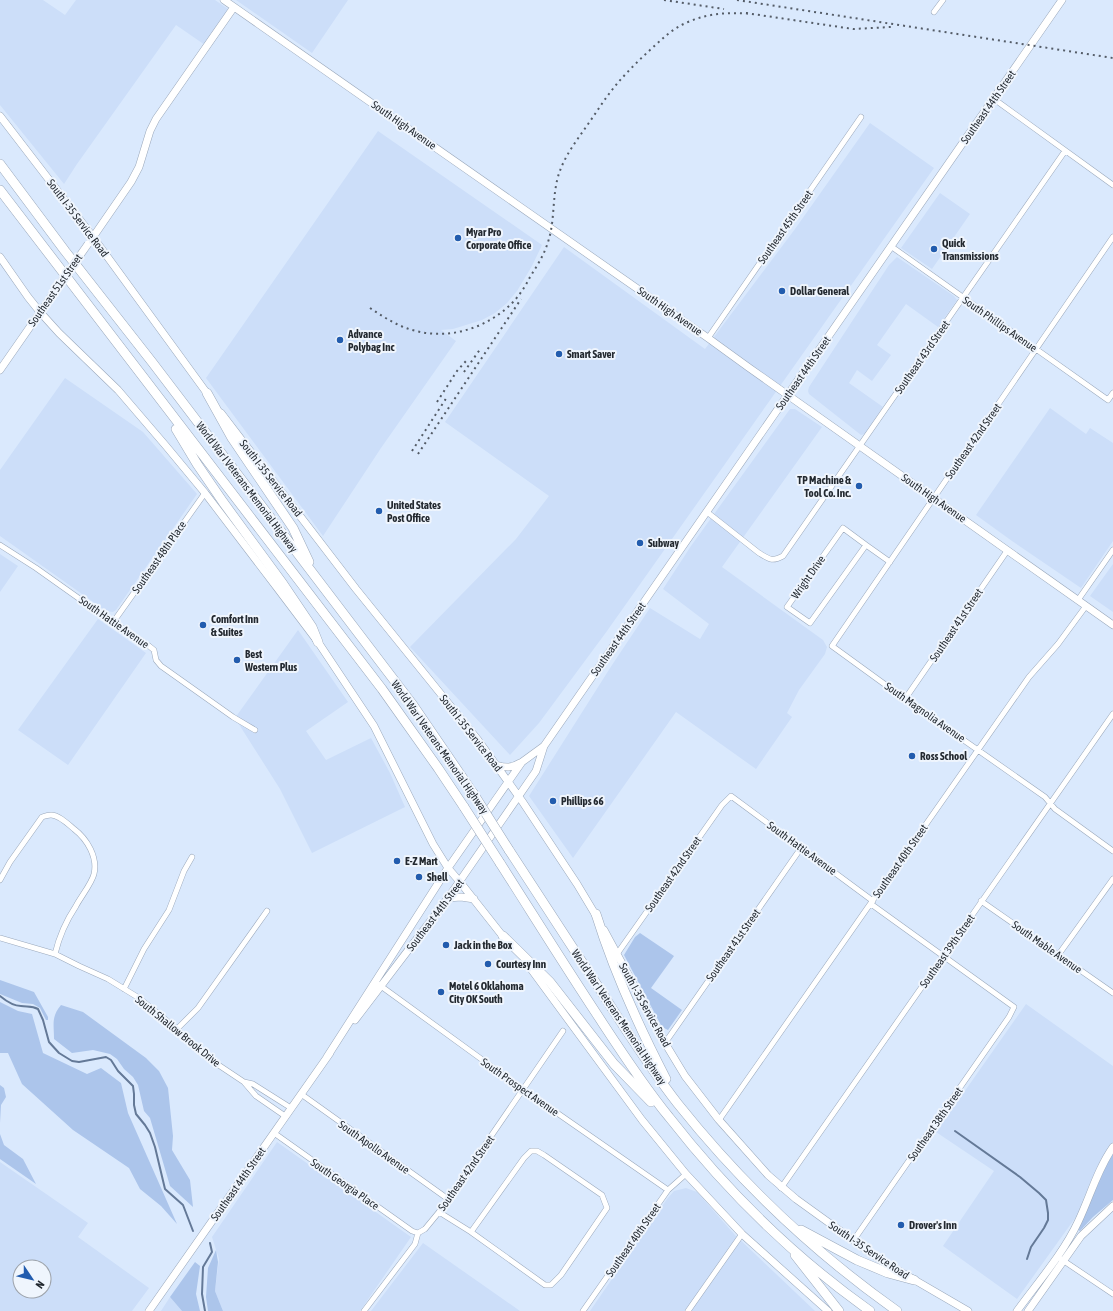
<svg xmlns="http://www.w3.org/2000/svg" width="1113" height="1311" viewBox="0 0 1113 1311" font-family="'Asap Condensed',sans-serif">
<rect width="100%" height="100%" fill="#dae9fd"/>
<!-- built -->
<path fill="#ccdef9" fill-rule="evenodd" d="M0,0h43l22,15 11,-15h139l13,9 -23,36 -29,-20 -99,139 -13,20 -64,-79z
M236,0h112l-36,53z
M870,123l64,45 -327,463 -68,92 -29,32 -100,-108 106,-108 33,-43 -104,-74 119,-175 141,102 90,-120z
M378,131l164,114 -10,21 -15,25 -10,12 -12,10 -13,7 -29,9 -12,1 15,11 -75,107 -58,88 -117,-158z
M940,193l30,21 -38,55 -31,-21z
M897,257l57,39 3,4 -19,27 -32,-23 -29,41 14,10 -19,26 -15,-11 -8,13 34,24 -18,27 -4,1 -52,-41 -1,-3 1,-4 80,-122z
M65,378l78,54 54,62 -81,116 -3,2 -7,-1 -106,-75v-66z
M1050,408l36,26 4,-6 23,15v98l-32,47 -69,-47 -36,-26z
M790,409h5l27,18 -100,140 101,73 4,7 -2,7 -26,36 -12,23 5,4 -36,52 -80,-57 -103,146 -44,-62 83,-131 38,-57 50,31 9,-15 -46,-35 28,-43z
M0,554l18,12 -18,26z
M1113,564v48l-23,-16z
M98,619l48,34 -78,112 -50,-35z
M298,630l50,72 -42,29 20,29 45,-22 19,35 15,34 -93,46 -32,-64 -45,-71z
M1026,1004l87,62v76l-13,19 -16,36 -6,17 -61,85 -74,-53 51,-75 -58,-39z
M277,1142l134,95 -51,74h-137l-8,-20 4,-32 -7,-22z
M0,1162l88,61 -10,14 71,51 -17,23h-132zM20,1267h24v24h-24z
M686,1188l11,4 38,43 80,76h-225l77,-112 7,-8z
M423,1243l97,68h-149z
M170,1297l12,14h-21z"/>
<!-- green -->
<path fill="#acc5eb" d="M640,933l34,23 -23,32 31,22 -14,20 -6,-3 -38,-72 11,-18z
M0,980l34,12 14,25v3h-2l-6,-12 -7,-4 -11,-1 -22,-9z
M0,1002l18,9 14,3 11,39 44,21 14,-6 20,15 7,30 49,111 -16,-18 -21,-17 -11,-21 -56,-38 -51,-46 -14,-31h-8z
M61,1005l22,7 63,46 13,13 9,17 5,48 -1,14 18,30 3,27 -23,-21 -20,-68 -6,-7 -6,-26 -5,-8 -9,-8 -7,-10 -7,-5 -17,-4 -21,3 -18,-14c0,-15 -3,-22 7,-34z
M0,1085l4,3 2,9 -5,8 -1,18z
M0,1134l4,11 19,14 13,25 -36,-25z
M1113,1153v47l-20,17 -13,14 -2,-1c12,-25 21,-52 35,-77z
M216,1250l2,12 -3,29 8,20h-15l-2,-14 2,-29z
M195,1262l5,4 -4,28 4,17h-18l-12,-14z"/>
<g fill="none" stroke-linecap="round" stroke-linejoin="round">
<!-- stream -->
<path stroke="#647997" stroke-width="2" d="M0,996c6,5 14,10 21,10 7,1 11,0 17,3l5,11 6,22 10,11 13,8 7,1 27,-5 5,3 7,11 15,15 1,8v11l2,9 9,11 5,8 5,14 10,42 18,16 10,26
M955,1131l65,46 19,16 7,7 2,13v7l-4,8 -13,19 -4,12
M205,1311l-3,-17 1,-27 9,-15 -2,-9"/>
<defs>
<path id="street" d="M934,12l9,-12
M994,99l119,86
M1113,237l-281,409 73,53 140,98 10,12 58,42
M892,247l216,153 5,-7
M708,338l153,-221
M707,512l52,41c10,6 13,9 24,3l282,-405
M843,528l23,17 -56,78 -23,-16z
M0,545l36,23 55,39 58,39 5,4 2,10 5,6 72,51 22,13
M866,545l24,17
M1078,600l35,-50
M114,621l91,-128
M905,699l102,-148
M0,880l10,-18 32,-45c3,-1 6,-2 9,-2 8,0 17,9 23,14 13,10 24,28 20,45 -2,9 -14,24 -18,32 -10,15 -17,31 -21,48
M981,901l132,92
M0,938l55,16 24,12 29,13 31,19 38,31 19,19 12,10 36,24
M617,954l105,-149 9,-9 142,105
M1059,954l54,-75
M378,984l146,106 144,100
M124,989l20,-40 25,-39 15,-39 8,-14
M177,1029l21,-21 69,-97
M665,1043l136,-195
M301,1094l147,105
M285,1116l-29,-20 -12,-14 9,2 38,24
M719,1120l310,-443 29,-33 28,-38
M274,1133l138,98 6,2
M781,1188l332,-474
M439,1212l32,20 74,53h6l10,-10 46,-67 -5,-13 -58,-40 -7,-4h-6l-7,7 -53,74
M853,1241l156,-224 5,-10 -143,-103
M1061,1259l52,35
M364,1311l51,-67 3,-11 7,-4 14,-17 124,-181
M583,1311l85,-121 18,-16
M688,1311l54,-77"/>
<path id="secondary" d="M224,0l484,338 40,29 365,258
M0,116l93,121 116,159
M91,240l40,-58 8,-15 11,-36 6,-12 78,-112
M0,257l28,40 12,15 19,21 59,57 48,56 39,47 73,96 40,53 56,84 59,118 15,24 12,14 45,57
M0,370l57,-82
M221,413l135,176 122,151 44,61 55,83 21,35
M496,765c10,3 16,3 24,-2
M448,898l13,-1 13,2
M604,930l61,113 20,33 34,44 49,55 28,24 86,62 86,50
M528,965l114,155 44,54 56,60 86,77
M355,1020l93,-122 88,-127 8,-25
M327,1057l121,-189 74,-106 22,-16 518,-746
M149,1311l181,-258
M1017,1311c21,-29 46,-57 61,-89 12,-25 19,-52 35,-75
M1028,1311l53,-75 32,-30"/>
<path id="highway" d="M0,164l65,87 87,111 261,343 60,88
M0,190l382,499 56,79 26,39
M207,393l25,45 61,90 16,34
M176,429l21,35 26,38 60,82 29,43 6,15
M509,850c30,46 60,92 90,138 25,39 50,79 79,116 63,79 137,149 219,207
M500,863c32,50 63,100 96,150 23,35 46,71 73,104 57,73 125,140 201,194
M596,914c18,58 42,111 70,165
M503,936l47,46 64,82 37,38
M801,1230l56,30 31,13 26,7
M795,1255l44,56"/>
</defs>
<!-- street casing -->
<use href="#street" stroke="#9aa8bb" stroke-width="6"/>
<!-- secondary casing -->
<use href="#secondary" stroke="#9aa8bb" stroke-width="8"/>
<!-- highway casing -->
<use href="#highway" stroke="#9aa8bb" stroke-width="10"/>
<!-- street -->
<use href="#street" stroke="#fff" stroke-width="5"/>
<!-- secondary -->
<use href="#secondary" stroke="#fff" stroke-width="7"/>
<!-- highway -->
<use href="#highway" stroke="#fff" stroke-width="9"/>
<!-- rail -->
<path stroke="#545c67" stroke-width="2" stroke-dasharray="2 4" stroke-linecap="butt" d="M664,0l60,9
M737,0l376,58
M746,13l107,16 38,-2
M370,308c15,10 29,19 46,23 36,9 74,-4 99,-31 6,-7 11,-15 15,-23 7,-11 14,-22 18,-35 8,-24 3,-50 13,-74 6,-15 16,-28 25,-41 10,-14 19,-29 30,-42 10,-12 22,-24 34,-35 12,-11 23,-22 38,-28 21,-9 41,-10 63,-8
M464,372l17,-24
M437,402l20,-31 9,-10
M412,451l35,-54
M418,454l103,-155"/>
<defs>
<path id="secondary-bridge" d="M57,288l31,-44"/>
<path id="highway-bridge" d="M473,793l36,57
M464,807l36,56"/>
</defs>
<!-- secondary-bridge casing -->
<use href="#secondary-bridge" stroke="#9aa8bb" stroke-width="8" stroke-linecap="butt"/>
<!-- highway-bridge casing -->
<use href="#highway-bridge" stroke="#9aa8bb" stroke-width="10" stroke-linecap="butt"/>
<!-- secondary-bridge -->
<use href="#secondary-bridge" stroke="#fff" stroke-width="7"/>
<!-- highway-bridge -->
<use href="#highway-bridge" stroke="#fff" stroke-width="9"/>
</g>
<!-- markers -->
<g fill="#225cae" stroke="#eff5fd" stroke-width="1.5">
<circle cx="458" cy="238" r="4"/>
<circle cx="934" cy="249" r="4"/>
<circle cx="782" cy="291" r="4"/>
<circle cx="340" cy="340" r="4"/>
<circle cx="559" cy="354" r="4"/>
<circle cx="859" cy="486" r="4"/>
<circle cx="379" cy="511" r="4"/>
<circle cx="640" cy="543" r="4"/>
<circle cx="203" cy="625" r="4"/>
<circle cx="237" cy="660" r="4"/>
<circle cx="912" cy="756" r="4"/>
<circle cx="553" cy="801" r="4"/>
<circle cx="397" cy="861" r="4"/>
<circle cx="419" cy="877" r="4"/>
<circle cx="446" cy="945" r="4"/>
<circle cx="488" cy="964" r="4"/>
<circle cx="441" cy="992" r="4"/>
<circle cx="901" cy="1225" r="4"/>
</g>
<g text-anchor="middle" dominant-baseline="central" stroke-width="4" stroke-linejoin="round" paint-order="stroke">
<!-- street labels -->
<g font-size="11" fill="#232930" stroke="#eff5fd">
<text transform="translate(988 107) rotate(-55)">Southeast 44th Street</text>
<text transform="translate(404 125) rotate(35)">South High Avenue</text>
<text transform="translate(78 218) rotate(53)">South I-35 Service Road</text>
<text transform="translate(785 227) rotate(-55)">Southeast 45th Street</text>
<text transform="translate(55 290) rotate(-55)">Southeast 51st Street</text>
<text transform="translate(670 311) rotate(35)">South High Avenue</text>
<text transform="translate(1000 324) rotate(35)">South Phillips Avenue</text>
<text transform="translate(922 357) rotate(-55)">Southeast 43rd Street</text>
<text transform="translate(803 373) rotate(-55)">Southeast 44th Street</text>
<text transform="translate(973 441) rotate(-55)">Southeast 42nd Street</text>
<text transform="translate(271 478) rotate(52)">South I-35 Service Road</text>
<text transform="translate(247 487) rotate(53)">World War I Veterans Memorial Highway</text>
<text transform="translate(934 498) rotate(35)">South High Avenue</text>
<text transform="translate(159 557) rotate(-55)">Southeast 48th Place</text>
<text transform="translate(808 577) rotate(-55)">Wright Drive</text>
<text transform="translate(114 622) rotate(35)">South Hattie Avenue</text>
<text transform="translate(956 625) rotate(-56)">Southeast 41st Street</text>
<text transform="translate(618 639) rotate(-55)">Southeast 44th Street</text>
<text transform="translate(925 712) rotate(35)">South Magnolia Avenue</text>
<text transform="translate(471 733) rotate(52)">South I-35 Service Road</text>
<text transform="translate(440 747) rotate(55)">World War I Veterans Memorial Highway</text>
<text transform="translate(802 848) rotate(36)">South Hattie Avenue</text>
<text transform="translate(900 861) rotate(-55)">Southeast 40th Street</text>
<text transform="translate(673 874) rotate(-55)">Southeast 42nd Street</text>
<text transform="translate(435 915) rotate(-53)">Southeast 44th Street</text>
<text transform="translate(733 945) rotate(-55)">Southeast 41st Street</text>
<text transform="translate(1047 947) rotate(35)">South Mable Avenue</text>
<text transform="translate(947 951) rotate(-55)">Southeast 39th Street</text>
<text transform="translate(645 1005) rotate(61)">South I-35 Service Road</text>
<text transform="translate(619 1017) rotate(56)">World War I Veterans Memorial Highway</text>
<text transform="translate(178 1031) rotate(39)">South Shallow Brook Drive</text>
<text transform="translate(520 1087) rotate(35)">South Prospect Avenue</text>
<text transform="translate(935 1124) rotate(-55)">Southeast 38th Street</text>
<text transform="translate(374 1147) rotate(35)">South Apollo Avenue</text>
<text transform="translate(466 1173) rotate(-55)">Southeast 42nd Street</text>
<text transform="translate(238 1184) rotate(-55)">Southeast 44th Street</text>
<text transform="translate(345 1184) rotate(35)">South Georgia Place</text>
<text transform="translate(633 1240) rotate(-55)">Southeast 40th Street</text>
<text transform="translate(869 1250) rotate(34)">South I-35 Service Road</text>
</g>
<!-- poi labels -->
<g font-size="11" font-weight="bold" fill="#232930" stroke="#eff5fd" text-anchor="start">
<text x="466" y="232">Myar Pro<tspan x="466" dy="13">Corporate Office</tspan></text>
<text x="942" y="243">Quick<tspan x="942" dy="13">Transmissions</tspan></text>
<text x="790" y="291">Dollar General</text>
<text x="348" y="334">Advance<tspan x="348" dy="13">Polybag Inc</tspan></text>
<text x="567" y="354">Smart Saver</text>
<text x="851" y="480" text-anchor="end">TP Machine &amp;<tspan x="851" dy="13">Tool Co. Inc.</tspan></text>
<text x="387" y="505">United States<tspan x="387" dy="13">Post Office</tspan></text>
<text x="648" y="543">Subway</text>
<text x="211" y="619">Comfort Inn<tspan x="211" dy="13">&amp; Suites</tspan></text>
<text x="245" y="654">Best<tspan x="245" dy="13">Western Plus</tspan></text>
<text x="920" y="756">Ross School</text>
<text x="561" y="801">Phillips 66</text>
<text x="405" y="861">E-Z Mart</text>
<text x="427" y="877">Shell</text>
<text x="454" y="945">Jack in the Box</text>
<text x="496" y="964">Courtesy Inn</text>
<text x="449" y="986">Motel 6 Oklahoma<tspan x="449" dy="13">City OK South</tspan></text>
<text x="909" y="1225">Drover's Inn</text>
</g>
</g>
<!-- north arrow -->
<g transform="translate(32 1279) rotate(125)"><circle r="19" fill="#eff5fd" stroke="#9da3ab"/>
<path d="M0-3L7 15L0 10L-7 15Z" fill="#225cae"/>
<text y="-6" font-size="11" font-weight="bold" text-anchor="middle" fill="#232930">N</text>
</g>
</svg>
